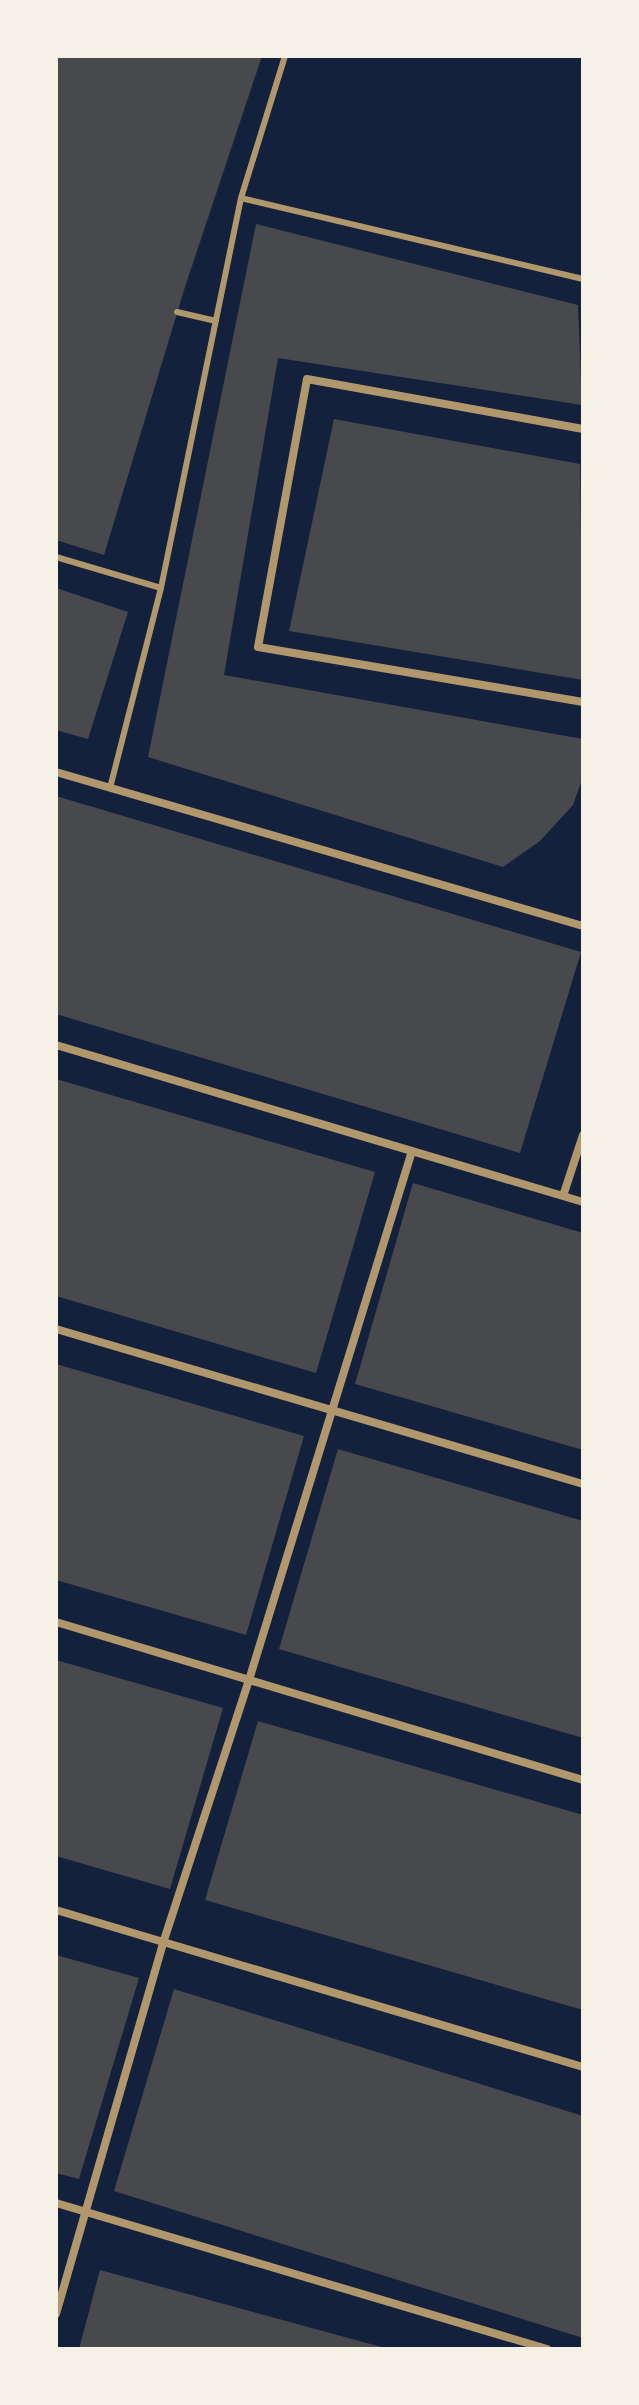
<svg xmlns="http://www.w3.org/2000/svg" width="639" height="2405" viewBox="0 0 639 2405" font-family="'Nunito Sans',sans-serif">
<rect width="100%" height="100%" fill="#14213d"/>
<!-- building -->
<path fill="#48494c" d="M56,56h206l-78,234 -80,265 -48,-15z
M256,224l322,81 4,100 -304,-47 -54,317 359,64v38l-10,28 -33,36 -37,26 -355,-110z
M334,419l246,45 3,216 -294,-49z
M56,588l72,24 -40,127 -32,-9z
M56,796l525,156 -61,201 -464,-139z
M56,1079l319,93 -59,201 -260,-77z
M413,1183l170,50v217l-228,-66z
M56,1364l248,72 -58,199 -190,-55z
M338,1449l245,72v217l-304,-89z
M56,1660l167,48 -53,181 -114,-33z
M258,1721l325,94v195l-378,-110z
M56,1955l83,23 -60,201 -23,-6z
M174,1989l409,127v222l-469,-147z
M100,2270l285,78v1h-306z"/>
<g fill="none" stroke-linecap="round" stroke-linejoin="round">
<!-- service -->
<path stroke="#b1986c" stroke-width="6" d="M241,198l44,-142
M177,312l39,9
M56,557l105,31
M110,788l51,-200 80,-390 342,81"/>
<!-- minor -->
<path stroke="#b1986c" stroke-width="8" d="M583,429l-276,-50 -49,268 325,55
M56,772l527,154
M56,1045l527,157
M563,1196l20,-61
M56,1329l527,155
M56,1622l527,158
M56,1910l527,157
M56,2203l491,146
M56,2314l108,-374 85,-260 163,-529"/>
</g>
<!-- border -->
<rect width="639" height="2405" fill="none" stroke="#f6f1e7" stroke-width="116"/>
</svg>
